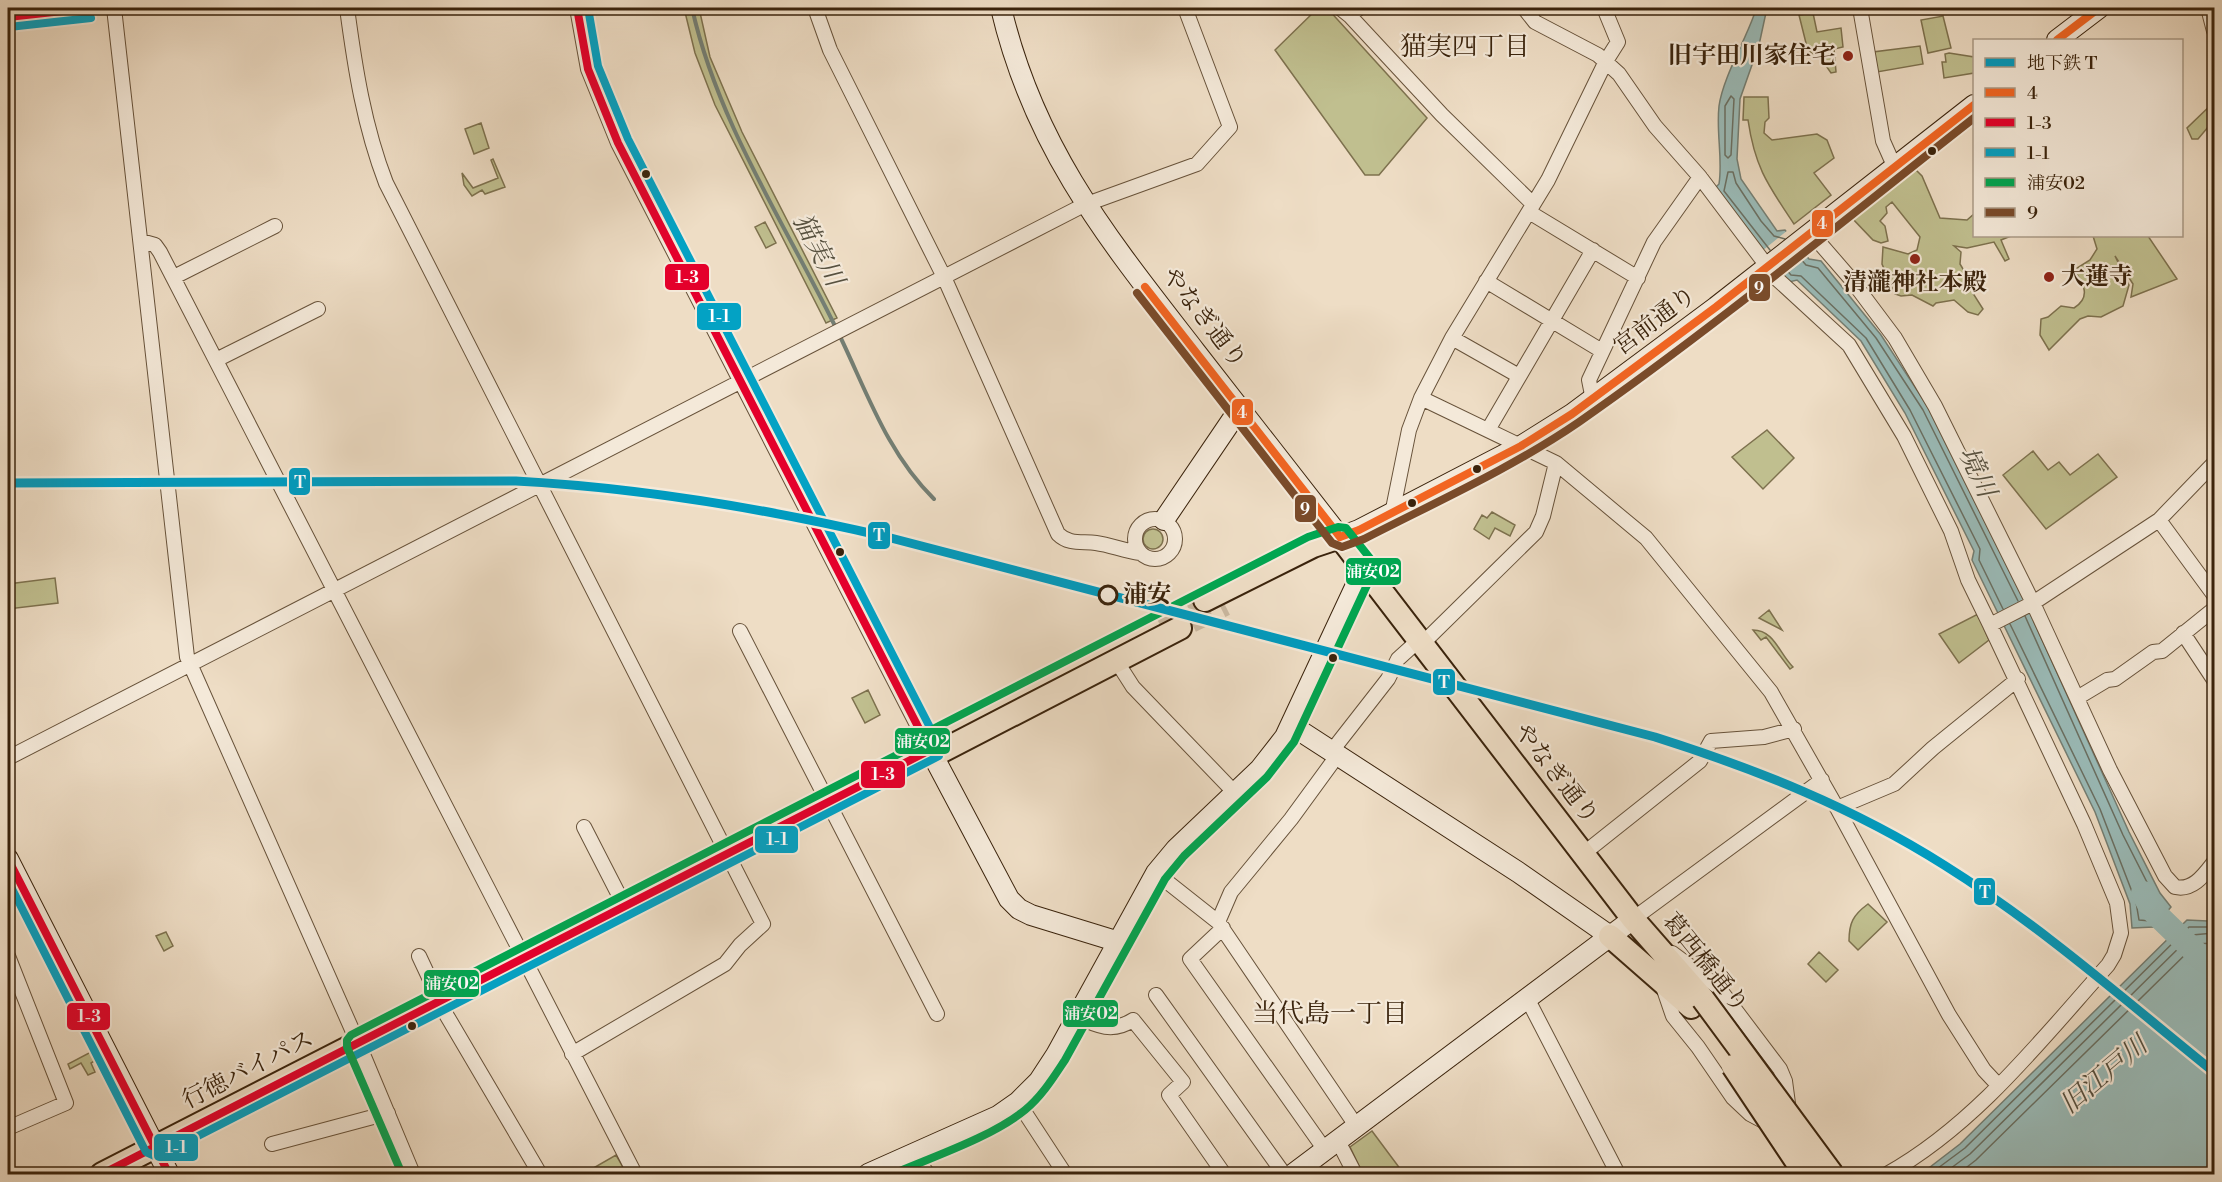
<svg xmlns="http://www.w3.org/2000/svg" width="2222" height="1182" viewBox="0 0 2222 1182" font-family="'Libre Bodoni','Noto Serif JP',serif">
<rect width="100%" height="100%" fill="#eeddc5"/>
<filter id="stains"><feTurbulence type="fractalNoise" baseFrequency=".00333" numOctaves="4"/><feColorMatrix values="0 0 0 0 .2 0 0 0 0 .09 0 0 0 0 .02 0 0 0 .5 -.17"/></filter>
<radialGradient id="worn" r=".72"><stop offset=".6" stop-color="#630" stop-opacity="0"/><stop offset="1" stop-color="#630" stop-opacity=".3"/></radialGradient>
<!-- green -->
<path fill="#c0bf8f" stroke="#7d714e" stroke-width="1.5" d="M684,8h15l11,49 32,75 95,186 -11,5 -111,-218 -20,-52z
M1318,8h9l100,110 -48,57h-14l-90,-125z
M1813,13l4,19 24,-4 2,19 -9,2 2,23 -5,1 -9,-13 -19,-13 3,-4 -7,-28z
M1943,16l8,32 -23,5 -7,-33z
M1920,46l3,18 -46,8 -4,-20z
M1949,53l25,4v16l-30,5 -2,-16h4l-1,-8z
M1744,97h24l1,21 -4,4 -1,11 8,7 45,-6 10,6 7,18 -20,15 17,22 -37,29c-26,-39 -39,-56 -46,-104h-5z
M2214,102v18l-16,19h-6l-5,-11z
M481,123l8,25 -15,6 -9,-25z
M493,159l12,28 -20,7 -3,-4 -10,6 -8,-11 -2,-12 11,15 25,-10 -7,-18z
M1916,170l6,6 18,42 27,2 7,-6v22h37l-10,4 8,19 -4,2 -11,-19 -27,6 -13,-2 7,6 -1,12 9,15 -2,5 16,25 -5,6 -10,-3 -14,-12 -18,3 -3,3 -21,-11 -11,1 -6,-2 -13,-30 1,-17 25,7 9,-4 3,-13 -28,-35 -6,5 1,6 -7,8 5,5 3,15 -7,2 -8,-3 -21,-22c12,-23 27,-21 45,-34 7,-5 11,-10 19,-14z
M765,222l11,21 -10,5 -11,-21z
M2093,236h55l29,43 -46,18 2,-13 -18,-28 14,29 -6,21 -22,11 -13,-1 -8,3 -31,31 -9,-15 1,-16 7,-2 13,-11 13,2c18,-11 9,-25 0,-38l16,-10 7,-11z
M1767,430l27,28 -31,31 -31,-32z
M2033,451l15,19 11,-8 11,13 28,-21 19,23 -71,52 -43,-54z
M1492,512l23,13 -5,11 -15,-8 -6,11 -15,-10 8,-14 5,3z
M1143 539a10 10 0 1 1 20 0a10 10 0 1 1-20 0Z
M55,578l3,25 -50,6v-25z
M1769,610l13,20 -23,-12z
M1978,614l11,26 -30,23 -20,-29z
M1753,630c21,0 26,23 40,37l-3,2 -24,-32 -5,3z
M868,690l12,25 -15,8 -13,-25z
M1868,904l19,18 -29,28 -9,-9c0,-18 4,-26 19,-37z
M166,932l7,14 -9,5 -8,-15z
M1819,952l19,18 -12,12 -18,-18z
M91,1052l5,8 -5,3 4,9 -7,3 -7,-12 -11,6 -2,-5z
M1372,1131l32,43h-41l-13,-27z
M616,1155l11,19h-44z"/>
<!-- water -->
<path fill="#9abbb8" stroke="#747e73" stroke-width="1.5" d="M1754,8h13l-8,37 -19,54 -3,60 4,20 36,52 8,-1 24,29 12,2 60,74 47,72 92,184 109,241 31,61 11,14 -17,20 -22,1 -2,-24 -35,-92 -123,-252 2,-9 -69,-138 -44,-72 -64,-61 -8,2 -74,-94 4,-4c4,-25 -3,-51 0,-78 4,-28 25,-63 35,-91z
M2214,914v260h-293l39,-30 227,-224 21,1z"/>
<!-- pier -->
<path fill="#eeddc5" d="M1788,230l21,25 -27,22 -20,-26z"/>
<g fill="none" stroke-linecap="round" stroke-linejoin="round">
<!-- shore -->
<path stroke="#6a6f62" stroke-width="1.5" d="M1731,96l3,3 -3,56 -3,3 -3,-3v-49z
M1770,250l-46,-59 4,-19h5l3,11 25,38 13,15 11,3
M1799,257l7,8 12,3 58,70 47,72 95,191
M1785,268l6,7 10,1 65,62 44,72 70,139 -1,11 24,49
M2010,624l90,185 36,93 3,18 12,1 11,-15 -8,-10 -31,-61 -98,-219
M1930,1174l35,-26 224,-221h20l5,-3
M1943,1174l27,-20 222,-219 22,-2
M1958,1174l18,-14 220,-216 18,-1"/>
<!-- stream -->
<path stroke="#747e73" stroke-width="4" d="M692,8c25,112 90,211 141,314 31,61 51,128 101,177"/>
<!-- river -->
<path stroke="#9abbb8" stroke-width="24" d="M2143,893l9,17 62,60"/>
<!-- primary-tunnel -->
<path stroke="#cab8a0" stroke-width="22" stroke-dasharray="22 11" stroke-linecap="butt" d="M1191,622l34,-17
M1159,623l46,-23"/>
<defs>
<path id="street" d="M114,8l73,649 178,402 48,115
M347,8c8,60 17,118 39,175l377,741 -23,21 -15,19 -153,90
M577,8l11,61 30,74 312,607
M815,8l15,42 114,227 114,257c11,11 25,7 38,9 15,2 28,8 44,10
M1340,8l10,8 9,-8
M1524,8l11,14 63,33 21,19 36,52 45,51 76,101 73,67 55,91 47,95 17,49 22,45
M1860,8l23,133 12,27
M2208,8l6,23
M1350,16l92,99 91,89
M8,17l82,-9
M1529,212l109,66
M1811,233l39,45 45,60 40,68 98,197 77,167 55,106 10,11c18,4 29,-12 39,-25
M141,241l14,4 5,7 475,922
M174,277l101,-51
M1486,281l116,70
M1452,338l67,38
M216,360l102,-51
M1421,398l135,65 90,75 125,154 66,116 57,-24 39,-36 85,-69
M1593,400l-4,-20 65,-138 46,-65
M1488,430l105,-180
M1392,514l17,-84 12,-32 31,-60 96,-158 58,-119 12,-19 -14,-34
M1135 539a20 20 0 1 1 40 0a20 20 0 1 1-40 0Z
M2159,520l55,75
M740,631l197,383
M2183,633l31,47
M1422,644l114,-112 7,-16 13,-53
M1117,662l16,25 102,106
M2077,698l30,-18 8,-1 38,-27 9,-1 52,-42
M1331,752l57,-73 10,-20 21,-19
M8,758l1076,-553 113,-41 33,-37 -45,-119
M1837,808l112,207 35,55 14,15
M584,827l41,80
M1583,854l117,-93 11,-20 53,-4 30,-8
M1156,873l62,49 139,205
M1633,919l189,-139
M1218,922l13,-30 60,-73 46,-63
M1223,928l-33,31 135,191
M1672,953l46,34 62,82 5,12 4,30
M8,956l58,147 -58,25
M419,956l28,60 93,158
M1662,984l11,32 25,31 35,51 17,16 17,9
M1156,995l128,179
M1527,998l91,176
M1078,1017c19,9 35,16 55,3l50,62 -14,13 55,79
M1018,1102l47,72
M1338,1141l17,33
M272,1144l116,-31
M913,1154l15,20
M1887,1174c88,-49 154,-134 221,-209l6,-10 7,-22 -4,-30 -33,-79 -94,-199 43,-22 126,-83 55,-57"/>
<path id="secondary" d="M1001,8c33,141 108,232 194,343 49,62 96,124 145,186l19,-7 162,-84 51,-32 144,-107 258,-202
M2057,40l42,-32
M1164,520l76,-112
M1291,725l227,147 92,64
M930,750l79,149 10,10 12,6 88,27
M8,859l161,315
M868,1174l130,-58 20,-14 21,-21 17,-26 100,-182 20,-24 84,-80 25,-32 79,-169
M1293,1174l340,-255"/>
<path id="primary" d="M1340,537l293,382 70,80
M1205,600l108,-54 27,-9
M1610,936l81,71
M102,1174l828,-424 12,1 238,-123"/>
</defs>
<!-- street casing -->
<use href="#street" stroke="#67523a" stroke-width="16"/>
<!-- secondary casing -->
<use href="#secondary" stroke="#3a230c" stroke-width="22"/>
<!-- primary casing -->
<use href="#primary" stroke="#3a230c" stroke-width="26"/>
<!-- street -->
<use href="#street" stroke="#f4e9d9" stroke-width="14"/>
<!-- secondary -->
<use href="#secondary" stroke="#f4e9d9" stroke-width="20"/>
<!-- primary -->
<use href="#primary" stroke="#eeddc5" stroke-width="22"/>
<defs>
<path id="primary-bridge" d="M1703,999l129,175
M1733,1066l72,108"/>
</defs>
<!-- primary-bridge casing -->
<use href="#primary-bridge" stroke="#3a230c" stroke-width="26" stroke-linecap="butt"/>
<!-- primary-bridge -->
<use href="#primary-bridge" stroke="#eeddc5" stroke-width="22"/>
<defs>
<path id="bus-1" d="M2057,40l42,-32
M1145,287l195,250
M1340,537l19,-7 162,-84 51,-32 144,-107 258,-202"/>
<path id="bus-2" d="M8,17l82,-9
M8,859l161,315
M102,1174l828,-424 -312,-607 -30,-74 -11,-61"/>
<path id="bus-3" d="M9,27l82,-9
M8,881l138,271 11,5 782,-401v-11l-311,-606 -30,-73 -10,-58"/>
<path id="bus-4" d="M402,1174l-55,-127v-7l4,-5 571,-293 9,-12 377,-193 30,-10 8,1 27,34 1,8 -80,172 -27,35 -83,79 -19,23 -100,181c-12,18 -23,36 -40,50 -33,27 -93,47 -132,64"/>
<path id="bus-5" d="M1137,293l195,250 10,4 22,-8c72,-37 148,-71 215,-117 136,-95 265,-202 395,-304"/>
</defs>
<!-- bus-1 casing -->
<use href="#bus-1" stroke="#f4e9d9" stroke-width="12"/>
<!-- bus-2 casing -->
<use href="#bus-2" stroke="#f4e9d9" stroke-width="12"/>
<!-- bus-3 casing -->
<use href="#bus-3" stroke="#f4e9d9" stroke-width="12"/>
<!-- bus-4 casing -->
<use href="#bus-4" stroke="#f4e9d9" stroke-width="12"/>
<!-- bus-5 casing -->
<use href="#bus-5" stroke="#f4e9d9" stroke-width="12"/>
<!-- bus-1 -->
<use href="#bus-1" stroke="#f26522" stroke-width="8"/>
<!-- bus-2 -->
<use href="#bus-2" stroke="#e4002b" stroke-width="8"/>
<!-- bus-3 -->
<use href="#bus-3" stroke="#03a2c4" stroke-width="8"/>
<!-- bus-4 -->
<use href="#bus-4" stroke="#00a651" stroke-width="8"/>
<!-- bus-5 -->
<use href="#bus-5" stroke="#7a4b2a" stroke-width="8"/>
<defs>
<path id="metro-1" d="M8,483l508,-2c127,7 247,27 371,56l768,200c101,32 199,71 289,128 96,60 182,136 270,207"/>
</defs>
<!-- metro-1 casing -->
<use href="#metro-1" stroke="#f4e9d9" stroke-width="14"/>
<!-- metro-1 -->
<use href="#metro-1" stroke="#009bbf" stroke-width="9"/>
</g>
<!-- markers -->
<g fill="#8f2418" stroke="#f4e9d9" stroke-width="2">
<circle cx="1848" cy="56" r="6"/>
<circle cx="1915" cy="259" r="6"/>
<circle cx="2049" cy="277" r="6"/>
</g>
<g fill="#3a230c" stroke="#f4e9d9" stroke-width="2">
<circle cx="1932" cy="151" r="5"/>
<circle cx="646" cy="174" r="5"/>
<circle cx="1477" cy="469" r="5"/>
<circle cx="1412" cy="503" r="5"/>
<circle cx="840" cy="552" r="5"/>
<circle cx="1333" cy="658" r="5"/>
<circle cx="412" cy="1026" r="5"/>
</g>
<circle fill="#f4e9d9" stroke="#3a230c" stroke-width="3" cx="1108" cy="595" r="9"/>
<g text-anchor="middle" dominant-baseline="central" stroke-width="4.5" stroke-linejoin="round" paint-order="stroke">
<!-- poi labels -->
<g font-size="24" font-weight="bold" fill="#3a230c" stroke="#f4e9d9" text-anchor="end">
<text x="1836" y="56">旧宇田川家住宅</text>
<text x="2061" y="277" text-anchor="start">大蓮寺</text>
<text x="1915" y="283" text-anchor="middle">清瀧神社本殿</text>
</g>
<!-- street labels -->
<g font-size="24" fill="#3a230c" stroke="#f4e9d9">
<text transform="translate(1204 318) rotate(52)">やなぎ通り</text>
<text transform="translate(1655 321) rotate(-37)">宮前通り</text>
<text transform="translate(1556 774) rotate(52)">やなぎ通り</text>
<text transform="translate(1705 963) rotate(51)">葛西橋通り</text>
<text transform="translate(248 1070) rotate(-27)">行徳バイパス</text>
</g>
<!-- stop labels -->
<g font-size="24" font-weight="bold" fill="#3a230c" stroke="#f4e9d9" text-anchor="start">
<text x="1123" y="595">浦安</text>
</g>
<!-- neighbourhood labels -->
<g font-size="26" fill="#3a230c" stroke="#f4e9d9">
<text x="1465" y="47">猫実四丁目</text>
<text x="1330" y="1014">当代島一丁目</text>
</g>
<!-- water labels -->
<g font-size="26" font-style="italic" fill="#575140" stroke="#f4e9d9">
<text transform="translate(818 250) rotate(62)">猫実川</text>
<text transform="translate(1977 472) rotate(65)">境川</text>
<text transform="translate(2104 1075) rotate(-40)">旧江戸川</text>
</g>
</g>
<g stroke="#f4e9d9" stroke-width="2">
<rect x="1811" y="209" width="23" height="29" rx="6" fill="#f26522"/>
<rect x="664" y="263" width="46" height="28" rx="6" fill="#e4002b"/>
<rect x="1748" y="273" width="23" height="29" rx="6" fill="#7a4b2a"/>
<rect x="696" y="302" width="46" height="29" rx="6" fill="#03a2c4"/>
<rect x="1231" y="398" width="23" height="28" rx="6" fill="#f26522"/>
<rect x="288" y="467" width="23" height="29" rx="6" fill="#009bbf"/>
<rect x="1294" y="494" width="23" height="29" rx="6" fill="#7a4b2a"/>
<rect x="867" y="521" width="24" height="29" rx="6" fill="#009bbf"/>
<rect x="1345" y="557" width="57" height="29" rx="6" fill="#00a651"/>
<rect x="1432" y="668" width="24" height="28" rx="6" fill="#009bbf"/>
<rect x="894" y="727" width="57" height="28" rx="6" fill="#00a651"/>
<rect x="860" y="760" width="46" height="29" rx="6" fill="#e4002b"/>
<rect x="754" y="825" width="45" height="29" rx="6" fill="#03a2c4"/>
<rect x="1973" y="877" width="23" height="29" rx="6" fill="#009bbf"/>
<rect x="423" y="969" width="57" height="29" rx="6" fill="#00a651"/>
<rect x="1062" y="999" width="57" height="29" rx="6" fill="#00a651"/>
<rect x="66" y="1002" width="45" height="29" rx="6" fill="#e4002b"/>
<rect x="153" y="1133" width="46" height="29" rx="6" fill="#03a2c4"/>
</g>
<g font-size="16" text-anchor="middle" font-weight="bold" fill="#fff">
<text x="1822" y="229">4</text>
<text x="687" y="283">1-3</text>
<text x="1759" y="294">9</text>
<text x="719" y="322">1-1</text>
<text x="1242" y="418">4</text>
<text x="300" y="488">T</text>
<text x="1305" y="515">9</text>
<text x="879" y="541">T</text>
<text x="1373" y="577">浦安02</text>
<text x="1444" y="688">T</text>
<text x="923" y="747">浦安02</text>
<text x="883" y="780">1-3</text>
<text x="777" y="845">1-1</text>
<text x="1985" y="898">T</text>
<text x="452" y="989">浦安02</text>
<text x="1091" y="1019">浦安02</text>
<text x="89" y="1022">1-3</text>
<text x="176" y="1153">1-1</text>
</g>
<!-- margin -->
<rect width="2222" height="1182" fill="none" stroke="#eeddc5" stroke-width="30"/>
<rect x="9" y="9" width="2204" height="1164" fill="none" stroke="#3a230c" stroke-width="3"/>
<rect x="15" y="15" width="2192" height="1152" fill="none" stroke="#3a230c" stroke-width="1.5"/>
<!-- legend -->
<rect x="1973" y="39" width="210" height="198" fill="#f4e9d9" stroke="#aa9a87" stroke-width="1.5"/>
<rect x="1985" y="58" width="30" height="9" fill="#009bbf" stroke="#aa9a87" stroke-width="1.5"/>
<text x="2027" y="69" font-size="18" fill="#3a230c">地下鉄 T</text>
<rect x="1985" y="88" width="30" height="9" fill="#f26522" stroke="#aa9a87" stroke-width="1.5"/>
<text x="2027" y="99" font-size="18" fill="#3a230c">4</text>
<rect x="1985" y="118" width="30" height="9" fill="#e4002b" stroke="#aa9a87" stroke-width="1.5"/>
<text x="2027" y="129" font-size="18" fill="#3a230c">1-3</text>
<rect x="1985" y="148" width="30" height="9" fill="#03a2c4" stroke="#aa9a87" stroke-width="1.5"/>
<text x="2027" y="159" font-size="18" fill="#3a230c">1-1</text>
<rect x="1985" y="178" width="30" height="9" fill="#00a651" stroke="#aa9a87" stroke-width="1.5"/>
<text x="2027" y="189" font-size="18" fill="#3a230c">浦安02</text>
<rect x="1985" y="208" width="30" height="9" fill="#7a4b2a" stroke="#aa9a87" stroke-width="1.5"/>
<text x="2027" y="219" font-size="18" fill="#3a230c">9</text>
<rect width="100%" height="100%" filter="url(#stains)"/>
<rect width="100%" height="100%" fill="url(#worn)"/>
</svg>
